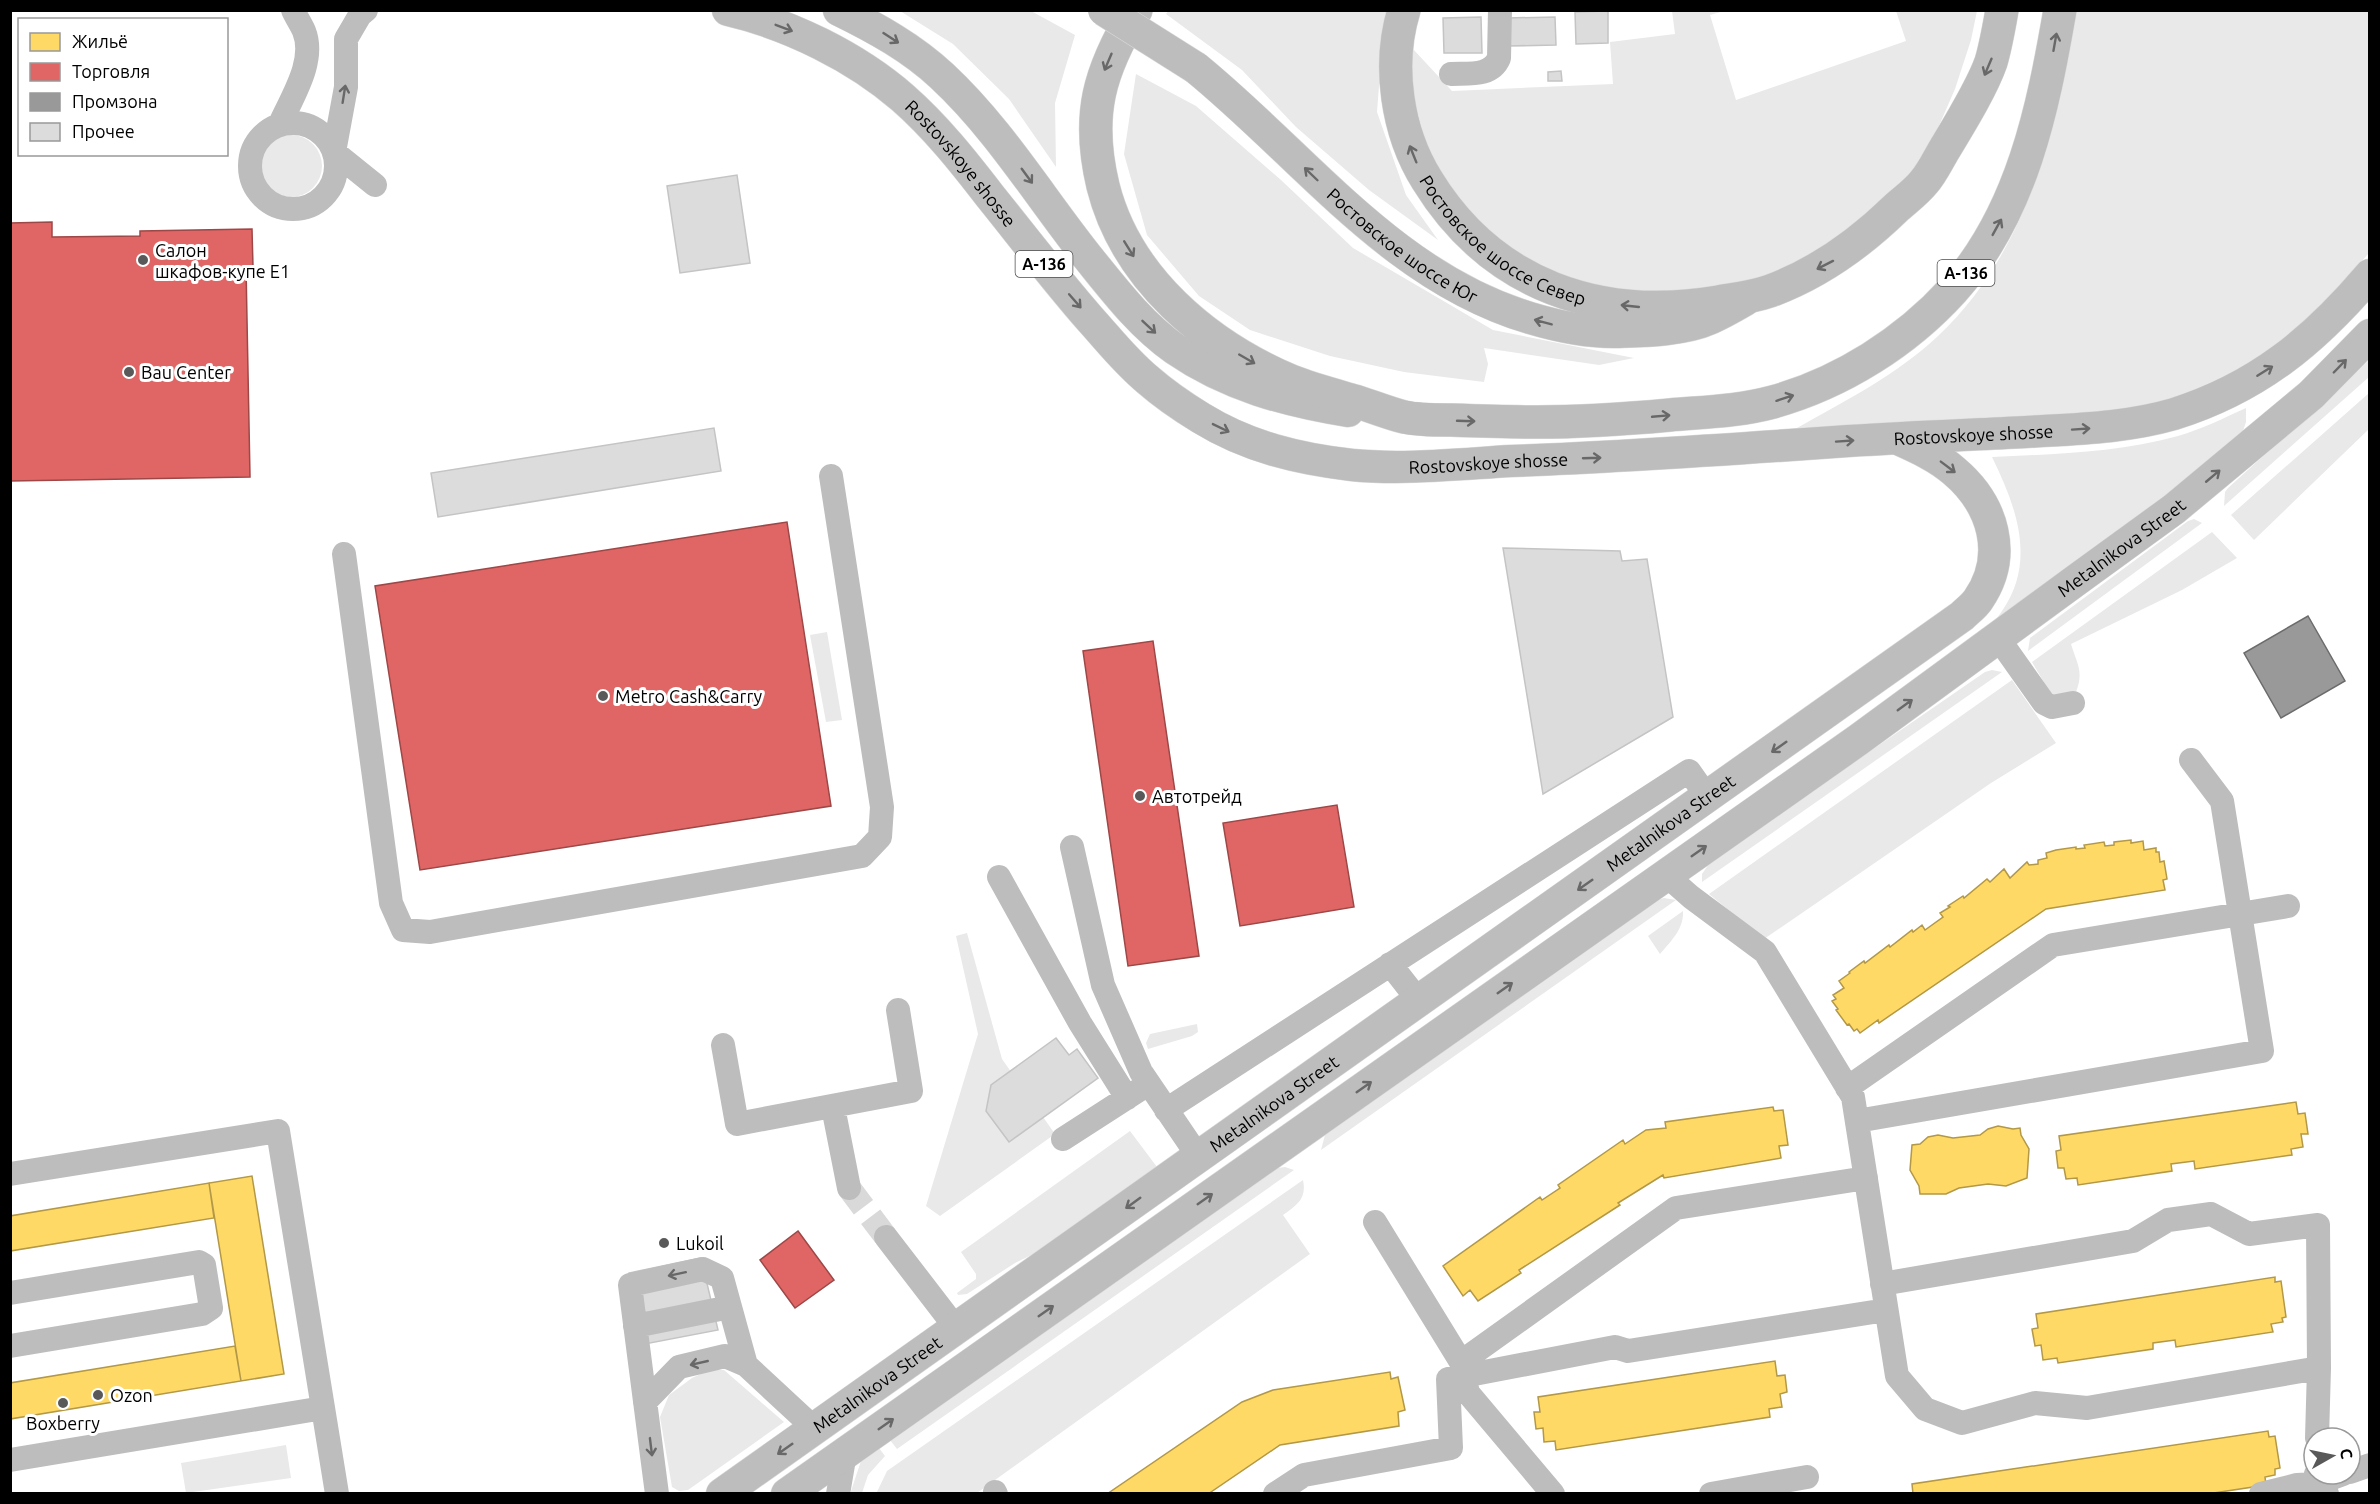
<svg xmlns="http://www.w3.org/2000/svg" width="2380" height="1504" viewBox="0 0 2380 1504" font-family="Ubuntu,sans-serif">
<rect width="100%" height="100%" fill="#fff"/>
<!-- green -->
<path fill="#e9e9e9" d="M1169,10l220,1 -5,10 -7,91 29,83 32,45 -69,-50 -73,-63 -54,-57 -76,-56z
M900,11h131l44,24 -20,68 1,64 -47,-68 -56,-55z
M1672,11h52l-14,4 26,85 170,-59 -10,-30h81l-6,29 -16,49 -27,62 -39,49 -65,54 -126,48 -150,-18 -111,-98 -28,-106 4,-31 39,42 161,-7 -3,-42 65,-8z
M2070,11h299v242l-50,56 -54,44 -37,24 -43,18 -46,14 -122,13 -220,6c48,-27 101,-54 141,-92 63,-59 97,-139 116,-222 8,-34 11,-69 16,-103z
M1136,74l60,32 85,74 72,68 140,82 141,28 -35,7 -115,-17 4,16 -4,18 -80,-10 -74,-16 -80,-26 -51,-34 -52,-61 -23,-81z
M260 166a31 31 0 1 1 62 0a31 31 0 1 1-62 0Z
M2369,360v17l-145,129 1,-14 3,-4z
M2369,393v36l-115,111 -23,-25z
M2246,408v14l-3,9 -49,48 -239,177 -4,-4c17,-12 40,-24 51,-41 35,-50 14,-105 -10,-154 62,-3 125,-4 186,-21 24,-7 46,-18 68,-28z
M2194,519l8,4 -174,128 2,-13 158,-117z
M2212,532l25,26 -55,32 -111,54c6,20 13,27 5,48l-24,4 -20,-34z
M827,632l15,88 -16,2 -16,-87z
M1992,670l10,2 -300,210v-8l9,-13 274,-189z
M2012,680l44,63 -65,40 -227,156 -55,-45z
M1664,898l12,2 -355,250 4,-15 333,-235z
M1683,911c1,18 -12,30 -23,43l-12,-18z
M967,933l35,126 53,75 -115,82 -14,-10 52,-172 -22,-98z
M1197,1024l1,8 -6,4 -44,13 -2,-6 4,-9z
M1130,1131l30,40 -98,69 -47,23 -48,31 -9,1 -1,-2 19,-14v-5l-15,-22z
M1285,1167l9,3 -397,279 -7,-9 388,-272z
M1303,1180c4,19 -6,25 -20,35l27,39 -333,239 -101,1 11,-23z
M709,1370h15l60,52 -96,68 -9,1 -7,-4 -12,-70 9,-22 23,-17z
M286,1445l5,33 -105,15 -5,-30z
M879,1448l6,8 -17,19 -6,18 -12,1 11,-33z"/>
<!-- homes -->
<path fill="#ffd966" stroke="#b29847" stroke-width="1.5" d="M2131,840v3l12,-2 1,9 12,-2v4h3l1,10 4,-1 3,18 -4,1 2,10 -119,19 -167,114 -1,-3 -18,13 -3,-4 -3,2 -5,-7 -2,1 -11,-15 2,-1 -6,-8 4,-2 -3,-4 11,-7 -5,-7 11,-8 -1,-1 15,-11 1,2 24,-18 1,2 22,-17 1,2 9,-7 3,5 18,-13 -3,-4 10,-6 -2,-1 15,-10 1,2 23,-19 3,3 14,-13 6,9 17,-16 2,3 9,-1v-4l9,-2 -1,-5 10,-3 20,-3v2l9,-1 -1,-3 20,-3 1,4 9,-1v-3z
M2296,1102l2,12 7,-1 3,21h-7l2,13 -12,2 1,6 -97,14 -1,-8 -23,3 1,7 -94,14 -1,-7 -11,1 -2,-11h-6l-2,-17 5,-1 -2,-14z
M1773,1107l1,4 9,-1 5,35 -9,1 2,12 -117,20 -1,-3 -45,28 2,2 -101,65 2,3 -43,28 -8,-11 -7,6 -20,-30 97,-69 2,3 18,-12 -2,-3 65,-45 2,4 21,-14 20,-2 -1,-6z
M1998,1126l15,3 7,-1 1,7 8,14 -2,29 -21,8 -18,-2 -29,4 -13,6h-26l-1,-8 -9,-16 2,-25 8,-1 8,-7 10,-2 15,3 27,-3 8,-6z
M252,1176l32,198 -43,7 -32,-198z
M209,1183l5,35 -204,33v-35z
M2275,1277v5l6,-1 5,36 -4,1 1,4 -12,2 2,8 -97,15 -1,-7 -22,3v6l-95,14 -1,-5 -14,2 -2,-15 -6,1 -3,-17 6,-1 -2,-14z
M235,1346l6,35 -231,38v-36z
M1775,1361l2,15 8,-1 2,17 -7,2 2,13 -13,2 1,8 -214,33 -1,-9 -11,1 -1,-14 -7,1 -2,-17h6l-2,-15z
M1390,1372l1,7 7,-2 7,33 -7,2 1,14 -119,19 -72,49h-101l135,-92 31,-12z
M2268,1431l1,6 6,-1 5,32 -5,1v6l-10,2 1,8 -59,9h-294l-1,-10z"/>
<!-- shops -->
<path fill="#e06666" stroke="#9d4747" stroke-width="1.5" d="M52,222v15l88,-1v-5l112,-2 1,38h-7l4,210 -240,4v-258z
M787,522l44,284 -411,64 -45,-284z
M1153,641l46,315 -71,10 -45,-315z
M1337,805l17,102 -114,19 -17,-103z
M798,1231l36,49 -39,28 -35,-48z"/>
<!-- industry -->
<path fill="#999" stroke="#6b6b6b" stroke-width="1.5" d="M2308,616l37,65 -64,37 -37,-65z"/>
<!-- building -->
<path fill="#dcdcdc" stroke="#c4c4c4" stroke-width="1.5" d="M1608,11v32l-32,1 -1,-32z
M1481,17l1,36h-38l-1,-35z
M1555,17l1,28 -48,1 -1,-28z
M1561,71l1,10h-14v-9z
M737,175l13,88 -70,10 -13,-87z
M714,428l7,43 -283,46 -7,-44z
M1503,548l117,3 2,10 25,-2 26,158 -130,77z
M1056,1038l13,17 8,-6 21,29 -89,64 -23,-31 5,-26z
M701,1258l17,72 -73,14 -16,-71z"/>
<g fill="none" stroke-linecap="round" stroke-linejoin="round">
<!-- minor-tunnel -->
<path stroke="#d9d9d9" stroke-width="24" stroke-dasharray="24 12" stroke-linecap="butt" d="M849,1188l37,49"/>
<defs>
<g id="major">
<path id="s1" d="M728,10c61,14 128,47 175,88 33,29 60,63 87,98 33,41 65,83 100,123 19,21 36,43 58,61 16,14 35,27 53,38 47,29 98,41 151,47 52,5 107,-1 159,-4 113,-4 225,-12 337,-20 59,-4 118,-6 178,-9 49,-3 100,-4 148,-18 83,-26 140,-73 196,-139"/>
<path d="M839,10c37,18 73,38 103,66 58,54 99,123 148,184 25,31 51,65 85,89 52,36 111,52 173,62"/>
<path id="s2" d="M1196,68c108,88 196,209 334,250 30,9 58,15 89,14 26,-1 66,-2 90,-13 12,-5 24,-12 36,-19"/>
<path id="s3" d="M722,1494l1240,-878c5,-5 12,-10 16,-16 31,-45 15,-96 -24,-129 -16,-14 -36,-23 -56,-32"/>
<path id="s4" d="M787,1494l1071,-754 217,-159 99,-72 137,-114 59,-60"/>
</g>
<g id="highway">
<path d="M1136,10c-37,61 -50,105 -33,176 23,92 103,159 188,195 20,8 43,14 64,20 16,5 33,12 49,16 14,3 30,3 44,3 30,1 59,2 89,2 45,0 89,-3 133,-7 34,-3 70,-4 103,-13 68,-19 133,-60 180,-112 69,-77 90,-181 107,-280"/>
<path id="s5" d="M1404,10c-17,55 -7,122 23,170 65,106 173,142 291,122 17,-3 35,-5 52,-11 49,-18 89,-47 126,-83 9,-8 20,-16 28,-26 8,-9 14,-22 20,-32 15,-25 38,-62 47,-88 5,-17 8,-35 11,-52"/>
</g>
</defs>
<!-- major casing -->
<use href="#major" stroke="#dbdbdb" stroke-width="33"/>
<!-- highway casing -->
<use href="#highway" stroke="#dbdbdb" stroke-width="34"/>
<!-- minor -->
<path stroke="#bdbdbd" stroke-width="24" d="M366,10l-6,5 -14,24v48l-12,65 41,33
M1451,74c17,-1 40,3 48,-16l1,-48
M250 166a43 43 0 1 1 86 0a43 43 0 1 1-86 0Z
M280,124c12,-27 36,-63 24,-93 -3,-7 -8,-14 -11,-21
M344,554l47,349 12,27 27,2 432,-76 18,-19 2,-30 -51,-331
M1998,638l46,65 8,4 21,-4
M1072,847l31,138 38,87 57,84
M1666,875l25,22 74,55 88,145 44,279 28,33 37,14 73,-20 52,5 232,-40
M999,877l81,146 47,75
M1390,964l29,37
M723,1045l14,79 174,-33 -13,-81
M1847,1088l206,-143 235,-39
M833,1107l16,81
M1166,1110l523,-339 19,27
M1857,1121l405,-70 -40,-250 -31,-41
M1063,1139l76,-49
M10,1174l268,-43 59,363
M1375,1222l86,140 7,31 85,101
M886,1237l70,91
M1882,1284l251,-43 35,-21 43,-6 38,20 69,-9 1,143 -2,70
M10,1293l189,-31 5,3 7,43 -9,6 -192,32
M635,1326l95,-19
M1461,1362l215,-154 190,-30
M645,1402l34,-35 46,-11 21,9 68,63
M10,1460l313,-52
M2350,1472l20,-7
M2316,1474v10l27,-10
M995,1492l1,2
M657,1494l-27,-209 73,-16 19,9 24,87
M838,1494l7,-41
M1275,1494l29,-19 147,-27 -3,-69 167,-32 13,4 258,-41
M1711,1494l96,-17
M2261,1494l36,-9 19,-1 11,10"/>
<!-- major -->
<use href="#major" stroke="#bdbdbd" stroke-width="32"/>
<!-- highway -->
<use href="#highway" stroke="#bdbdbd" stroke-width="33"/>
<defs>
<path id="major-bridge" d="M1104,10l92,58"/>
</defs>
<!-- major-bridge casing -->
<use href="#major-bridge" stroke="#dbdbdb" stroke-width="33" stroke-linecap="butt"/>
<!-- major-bridge -->
<use href="#major-bridge" stroke="#bdbdbd" stroke-width="32"/>
</g>
<!-- one-way arrows -->
<defs><path id="oneway-shaft" d="M-6 0H5M1.5-3L5.5 0L1.5 3" fill="none" stroke-width="1.6" stroke-linecap="round" stroke-linejoin="round" transform="scale(1.5)"/></defs>
<g stroke="#686868">
<use href="#oneway-shaft" transform="translate(784 28) rotate(21)"/>
<use href="#oneway-shaft" transform="translate(891 38) rotate(33)"/>
<use href="#oneway-shaft" transform="translate(2055 42) rotate(-80)"/>
<use href="#oneway-shaft" transform="translate(1108 62) rotate(113)"/>
<use href="#oneway-shaft" transform="translate(1988 67) rotate(113)"/>
<use href="#oneway-shaft" transform="translate(344 94) rotate(-81)"/>
<use href="#oneway-shaft" transform="translate(1413 154) rotate(-112)"/>
<use href="#oneway-shaft" transform="translate(1311 174) rotate(-136)"/>
<use href="#oneway-shaft" transform="translate(1027 176) rotate(54)"/>
<use href="#oneway-shaft" transform="translate(1997 227) rotate(-61)"/>
<use href="#oneway-shaft" transform="translate(1129 249) rotate(58)"/>
<use href="#oneway-shaft" transform="translate(1825 265) rotate(153)"/>
<use href="#oneway-shaft" transform="translate(1075 301) rotate(49)"/>
<use href="#oneway-shaft" transform="translate(1630 306) rotate(-174)"/>
<use href="#oneway-shaft" transform="translate(1543 322) rotate(-165)"/>
<use href="#oneway-shaft" transform="translate(1149 327) rotate(43)"/>
<use href="#oneway-shaft" transform="translate(1247 359) rotate(30)"/>
<use href="#oneway-shaft" transform="translate(2340 366) rotate(-46)"/>
<use href="#oneway-shaft" transform="translate(2265 371) rotate(-32)"/>
<use href="#oneway-shaft" transform="translate(1785 398) rotate(-18)"/>
<use href="#oneway-shaft" transform="translate(1661 416) rotate(-5)"/>
<use href="#oneway-shaft" transform="translate(1466 421) rotate(2)"/>
<use href="#oneway-shaft" transform="translate(1221 428) rotate(26)"/>
<use href="#oneway-shaft" transform="translate(2081 429) rotate(-4)"/>
<use href="#oneway-shaft" transform="translate(1845 441) rotate(-4)"/>
<use href="#oneway-shaft" transform="translate(1592 458) rotate(-2)"/>
<use href="#oneway-shaft" transform="translate(1948 467) rotate(37)"/>
<use href="#oneway-shaft" transform="translate(2213 476) rotate(-40)"/>
<use href="#oneway-shaft" transform="translate(1905 705) rotate(-36)"/>
<use href="#oneway-shaft" transform="translate(1779 747) rotate(145)"/>
<use href="#oneway-shaft" transform="translate(1699 851) rotate(-35)"/>
<use href="#oneway-shaft" transform="translate(1585 885) rotate(145)"/>
<use href="#oneway-shaft" transform="translate(1505 988) rotate(-35)"/>
<use href="#oneway-shaft" transform="translate(1364 1087) rotate(-35)"/>
<use href="#oneway-shaft" transform="translate(1205 1199) rotate(-35)"/>
<use href="#oneway-shaft" transform="translate(1133 1203) rotate(144)"/>
<use href="#oneway-shaft" transform="translate(677 1274) rotate(168)"/>
<use href="#oneway-shaft" transform="translate(1046 1311) rotate(-35)"/>
<use href="#oneway-shaft" transform="translate(699 1363) rotate(167)"/>
<use href="#oneway-shaft" transform="translate(886 1424) rotate(-35)"/>
<use href="#oneway-shaft" transform="translate(651 1447) rotate(83)"/>
<use href="#oneway-shaft" transform="translate(785 1449) rotate(145)"/>
</g>
<!-- markers -->
<g fill="#595959" stroke="#fff" stroke-width="2">
<circle cx="143" cy="260" r="6"/>
<circle cx="129" cy="372" r="6"/>
<circle cx="603" cy="696" r="6"/>
<circle cx="1140" cy="796" r="6"/>
<circle cx="664" cy="1243" r="6"/>
<circle cx="98" cy="1395" r="6"/>
<circle cx="63" cy="1403" r="6"/>
</g>
<g text-anchor="middle" dominant-baseline="central" stroke-width="6" stroke-linejoin="round" paint-order="stroke">
<!-- shield labels -->
<g fill="#fff" stroke="#4c4c4c" stroke-width="1.5">
<rect x="1015.5" y="251" width="57" height="26" rx="4.5"/>
<rect x="1937.5" y="260" width="57" height="26" rx="4.5"/>
</g>
<g font-size="16" font-weight="bold" fill="#000">
<text x="1044" y="264">А-136</text>
<text x="1966" y="273">А-136</text>
</g>
<!-- street labels -->
<g font-size="18" fill="#000" stroke="#fff">
<text stroke="none"><textPath href="#s1" startOffset="285">Rostovskoye shosse</textPath></text>
<text stroke="none"><textPath href="#s5" startOffset="276">Ростовское шоссе Север</textPath></text>
<text stroke="none"><textPath href="#s2" startOffset="273">Ростовское шоссе Юг</textPath></text>
<text stroke="none"><textPath href="#s1" startOffset="1419">Rostovskoye shosse</textPath></text>
<text stroke="none"><textPath href="#s1" startOffset="933">Rostovskoye shosse</textPath></text>
<text stroke="none"><textPath href="#s4" startOffset="1636">Metalnikova Street</textPath></text>
<text stroke="none"><textPath href="#s3" startOffset="1162">Metalnikova Street</textPath></text>
<text stroke="none"><textPath href="#s3" startOffset="676">Metalnikova Street</textPath></text>
<text stroke="none"><textPath href="#s3" startOffset="190">Metalnikova Street</textPath></text>
</g>
<!-- poi labels -->
<g font-size="18" fill="#000" stroke="#fff" text-anchor="start">
<text x="155" y="250">Салон<tspan x="155" dy="21">шкафов-купе Е1</tspan></text>
<text x="141" y="372">Bau Center</text>
<text x="615" y="696">Metro Cash&amp;Carry</text>
<text x="1152" y="796">Автотрейд</text>
<text x="676" y="1243">Lukoil</text>
<text x="110" y="1395">Ozon</text>
<text x="63" y="1423" text-anchor="middle">Boxberry</text>
</g>
</g>
<!-- border -->
<rect width="2380" height="1504" fill="none" stroke="#000000" stroke-width="24"/>
<!-- legend -->
<rect x="18" y="18" width="210" height="138" fill="#ffffff" stroke="#999999" stroke-width="1.5"/>
<rect x="30" y="33" width="30" height="18" fill="#ffd966" stroke="#999999" stroke-width="1.5"/>
<text x="72" y="48" font-size="18" fill="#000000">Жильё</text>
<rect x="30" y="63" width="30" height="18" fill="#e06666" stroke="#999999" stroke-width="1.5"/>
<text x="72" y="78" font-size="18" fill="#000000">Торговля</text>
<rect x="30" y="93" width="30" height="18" fill="#999999" stroke="#999999" stroke-width="1.5"/>
<text x="72" y="108" font-size="18" fill="#000000">Промзона</text>
<rect x="30" y="123" width="30" height="18" fill="#dcdcdc" stroke="#999999" stroke-width="1.5"/>
<text x="72" y="138" font-size="18" fill="#000000">Прочее</text>
<!-- north arrow -->
<g transform="translate(2332 1456) rotate(81)"><circle r="28" fill="#ffffff" stroke="#999999" stroke-width="1.5"/>
<path d="M0-4.5L10 22L0 15L-10 22Z" fill="#595959"/>
<text y="-9" font-size="16" font-weight="bold" text-anchor="middle" fill="#000000">С</text>
</g>
</svg>
